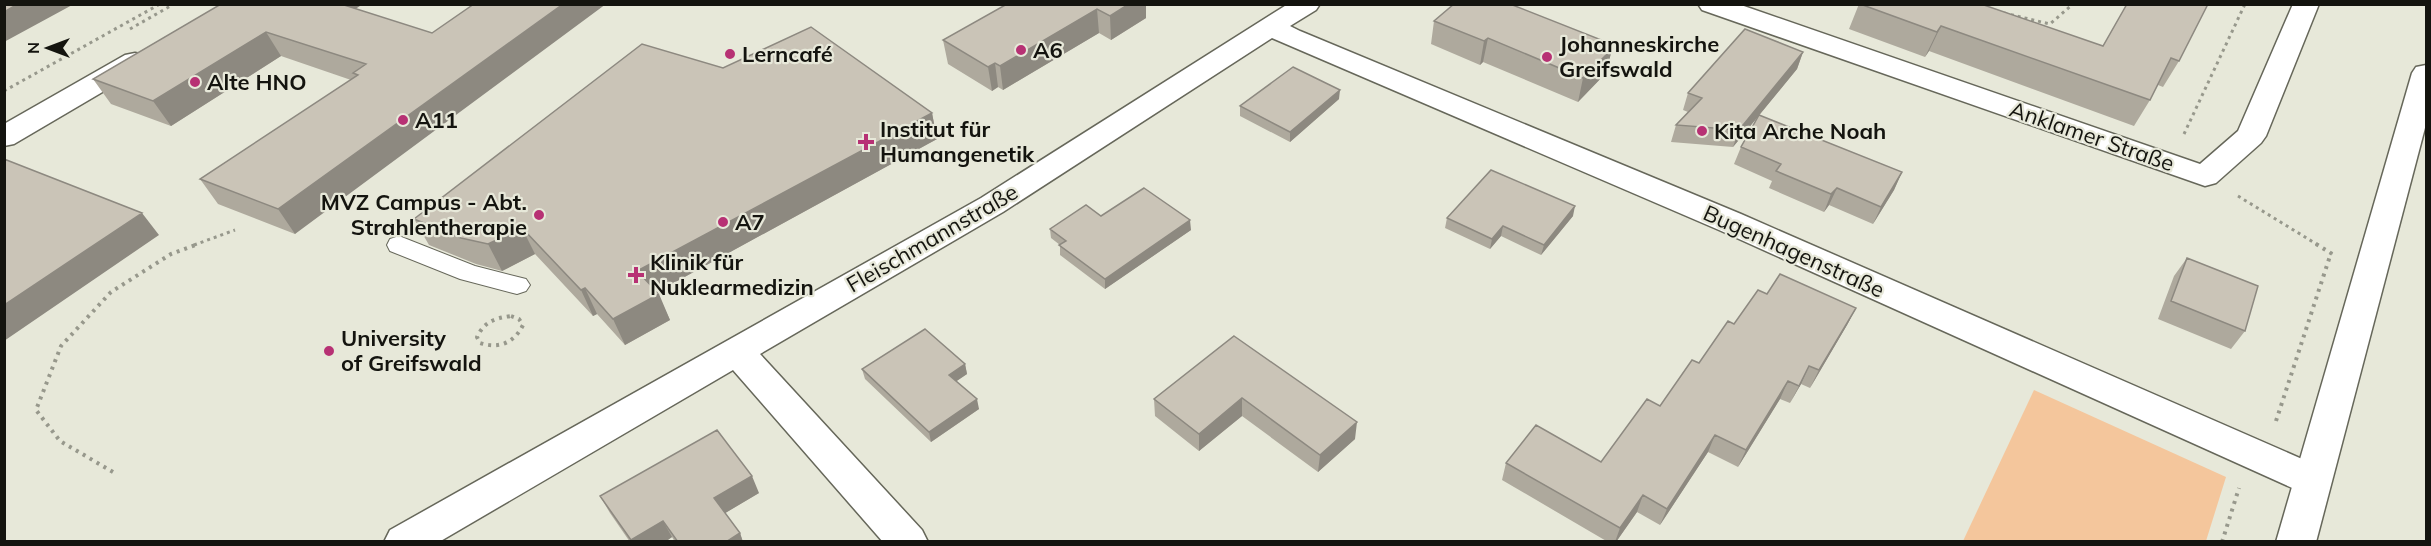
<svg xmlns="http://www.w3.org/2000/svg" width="2431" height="546" viewBox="0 0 2431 546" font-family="Mulish,sans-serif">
<rect width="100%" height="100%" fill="#e7e8d9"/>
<!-- green -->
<path fill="#f4c69c" d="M2034,390l192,87 -20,64h-243z"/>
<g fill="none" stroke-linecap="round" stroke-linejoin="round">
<defs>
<path id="service" d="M399,236l76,30 51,13 4,6 -4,6 -9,3 -57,-15 -70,-28 -3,-6 3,-6z"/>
<path id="minor" d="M1288,4h32l-4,6 -26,16 10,5 441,183 584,255 6,11 -6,11 -13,5 -13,-5 -580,-261 -447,-192 -269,174 -243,142 162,176 6,12h-45l-150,-172 -294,172h-55l6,-12 591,-332z
M1698,4h40l462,160 38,-33 55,-127h26l-53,132 -5,7 -45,40 -11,3 -503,-176z
M135,53l10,2 4,6 -4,6 -131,77 -10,2v-22l121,-69z"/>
<path id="secondary" d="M2426,65v59l-110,418h-40l136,-469 4,-6z"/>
</defs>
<!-- service casing -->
<use href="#service" stroke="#66675a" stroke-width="2"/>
<!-- minor casing -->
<use href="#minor" stroke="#66675a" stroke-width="3"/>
<!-- secondary casing -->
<use href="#secondary" stroke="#66675a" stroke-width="3"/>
<!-- path-far1 -->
<path stroke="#97988c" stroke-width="3" stroke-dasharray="3 4" stroke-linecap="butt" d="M2004,13l46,11 23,-20
M130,29l44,-25
M4,91l156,-87
M2184,134l61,-130
M2238,196l80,49
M194,245l41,-15"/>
<!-- path -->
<path stroke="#97988c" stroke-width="4" stroke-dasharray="3 5" stroke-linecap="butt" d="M2316,244l18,11
M511,316l8,3 4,6c-9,18 -24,24 -43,18l-3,-6c7,-15 18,-19 34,-21z
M2276,421l55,-168
M113,472l-53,-31 -24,-31 25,-64 50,-54 60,-38 27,-10
M2222,542l17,-54"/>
<!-- service -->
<use href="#service" fill="#fff" fill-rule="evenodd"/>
<!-- minor -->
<use href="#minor" fill="#fff" fill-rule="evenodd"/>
<!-- secondary -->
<use href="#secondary" fill="#fff" fill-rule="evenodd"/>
</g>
<!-- wall -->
<path fill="#aea99d" d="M221,4l135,5 76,24 -137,201 -77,-30 -18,-25 151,-99 -70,-24 -110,70 -60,-22 -18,-25z
M1007,4h140l-1,1v13l-35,22 -12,-7 -96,57 -5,-3 -6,4 -44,-27 -5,-24z
M1859,4l244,42 24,-42 52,57 -16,26 -5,-2 -8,15 -16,26 -205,-75 -4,6 -76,-28z
M1434,21l170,20 -1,5 9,3 -6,24 -28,29 -95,-40 -3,3 -49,-21z
M1803,52l-6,17 -64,78 -62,-5 5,-17 12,-13 -5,-2 5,-17z
M723,68l209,45 5,26 -280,153 13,28 -45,25 -28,-31 -4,2 -58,-62 -33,17 -26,-7 -47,-19 -15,-26z
M1339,99l-49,43 -50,-26v-10z
M1741,147l161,25 -8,18 -21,34 -44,-19 -5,7 -55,-24 3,-7 -38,-17z
M1101,216l90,14 -86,59 -45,-34v-10l-9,-7 -1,-9z
M1573,216l-32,39 -40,-19 -11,13 -45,-21 2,-10z
M2187,258l58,73 -14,18 -73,-30 16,-43z
M1767,294l89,14 -9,17 -37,63 -9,-4 -11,19 -10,-4 -42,68 -30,-15 -48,73 -23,-13 -21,30h-8l-106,-62 4,-17 95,-1 59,-56 39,-43z
M1234,336l121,103 -37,33 -76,-56 -43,35 -44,-35 -1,-17z
M965,364l2,10 -11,7 23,28 -48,33 -66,-63 -3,-10z
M759,493l-34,20 15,20 3,9h-68l-3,-5 -7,5h-35l-20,-29 -10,-17z"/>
<!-- shaded-wall -->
<path fill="#8d8980" d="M18,4h56l-70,38v-30z
M324,4h39l-29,19z
M563,4h43l-311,230 -17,-25z
M1129,4h18l-1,1v13l-35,22 -1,-24z
M1097,9l2,24 -96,57 -3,-24z
M1941,26l-12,25 -4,6 12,-25z
M266,32l15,24 -110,70 -18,-25z
M1488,38l-5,24 -3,3 4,-24z
M1604,41l-5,21 13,-13 -6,24 -28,29 5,-24 18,-33z
M1803,52l-6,17 -64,78 6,-17z
M995,63l3,24 -6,4 -4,-24z
M1340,90l-1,9 -49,43v-10z
M932,113l5,26 -289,158 -11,-26z
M1902,172l-8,18 -21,34 8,-17z
M1837,188l-8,17 -5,7 7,-18z
M1575,206l-2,10 -32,39 3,-10z
M142,213l17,22 -155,106v-36z
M1190,220l1,10 -86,59v-10z
M1503,226l-2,10 -11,13 2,-10z
M522,228l13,26 -33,17 -14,-27z
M585,288l12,26 -4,2 -12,-26z
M659,294l11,26 -45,25 -12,-26z
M1856,308l-9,17 -37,63 9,-18z
M965,364l2,10 -16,11 -2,-10z
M1809,366l-8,18 -11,19 9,-17z
M1788,381l-8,18 -42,68 8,-17z
M1242,398v18l-43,35v-17z
M977,399l2,10 -48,33 -2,-10z
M1357,422l-2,17 -37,33 2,-17z
M1715,435l-7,17 -48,73 7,-16z
M752,476l7,17 -37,22 -8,-17z
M1643,495l-6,17 -21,30h-1l5,-14z
M663,521l9,16 -7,5h-33l-1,-2z
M740,533l3,9h-17z"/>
<!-- building -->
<path fill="#cac4b7" stroke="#8d8980" stroke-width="1.5" d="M4,4h14l-14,8z
M221,4h120l91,29 42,-29h89l-285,205 -78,-30 158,-104 -5,-2 13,-9 -100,-32 -113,69 -60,-22z
M1007,4h122l-19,12 -13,-7 -97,57 -5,-3 -7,4 -45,-27z
M1454,4h56l94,37 -3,4 11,4 -29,29 -95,-40 -4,3 -50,-20z
M1860,4h121l122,42 24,-42h81l-29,57 -8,-3 -21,42 -209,-74 -4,6z
M811,27l121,86 -295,158 22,23 -46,25 -28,-31 -4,2 -59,-62 -34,16 -27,-6 -47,-19 228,-175 81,24z
M1745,29l58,23 -64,78 -63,-5 26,-27 -14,-5z
M1293,67l47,23 -50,42 -50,-26z
M1759,115l143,57 -21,35 -44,-19 -6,6 -55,-23 5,-7 -40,-17z
M4,159l138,54 -138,92z
M1491,170l84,36 -31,39 -41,-19 -11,13 -45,-21z
M1144,188l46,32 -85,59 -46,-34 7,-4 -16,-12 36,-24 15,11z
M2187,258l71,28 -13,45 -74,-30z
M1780,274l76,34 -37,62 -10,-4 -10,20 -11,-5 -42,69 -31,-15 -48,74 -24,-14 -23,33 -114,-65 30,-38 65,37 46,-63 13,7 32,-46 7,3 29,-42 6,3 24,-34 9,4z
M925,329l40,35 -16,11 28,24 -48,33 -67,-63z
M1234,336l123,86 -37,33 -78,-57 -43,36 -45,-35z
M717,430l35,46 -38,22 26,35 -14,9h-48l-15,-21 -32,19 -31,-44z"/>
<!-- markers -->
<g fill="#b73174" stroke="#e7e8d9" stroke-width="2">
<circle cx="1021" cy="50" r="6"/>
<circle cx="730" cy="54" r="6"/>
<circle cx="1547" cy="57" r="6"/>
<circle cx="195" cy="82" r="6"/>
<circle cx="403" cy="120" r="6"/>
<circle cx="1702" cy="131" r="6"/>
<path d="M863 133h6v6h6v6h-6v6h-6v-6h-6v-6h6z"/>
<circle cx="539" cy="215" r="6"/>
<circle cx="723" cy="222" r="6"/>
<path d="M633 266h6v6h6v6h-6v6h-6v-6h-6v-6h6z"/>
<circle cx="329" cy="351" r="6"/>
</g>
<g text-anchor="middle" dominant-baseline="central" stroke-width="4.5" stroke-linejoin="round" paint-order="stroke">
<!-- poi labels -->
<g font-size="22" font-weight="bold" fill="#14140f" stroke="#e7e8d9" text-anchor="start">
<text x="1559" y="44">Johanneskirche<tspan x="1559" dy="25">Greifswald</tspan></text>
<text x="1033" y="50">A6</text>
<text x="742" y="54">Lerncafé</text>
<text x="207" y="82">Alte HNO</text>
<text x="415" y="120">A11</text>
<text x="880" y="129">Institut für<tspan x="880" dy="25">Humangenetik</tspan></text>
<text x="1714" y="131">Kita Arche Noah</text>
<text x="527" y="202" text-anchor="end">MVZ Campus - Abt.<tspan x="527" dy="25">Strahlentherapie</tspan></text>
<text x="735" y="222">A7</text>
<text x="650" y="262">Klinik für<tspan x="650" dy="25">Nuklearmedizin</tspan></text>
<text x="341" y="338">University<tspan x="341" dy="25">of Greifswald</tspan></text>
</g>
<!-- street labels -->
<g font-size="22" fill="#14140f" stroke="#e7e8d9">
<text transform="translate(2092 136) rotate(19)">Anklamer Straße</text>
<text transform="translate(932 238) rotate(-30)">Fleischmannstraße</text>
<text transform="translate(1794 251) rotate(24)">Bugenhagenstraße</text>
</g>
</g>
<!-- border -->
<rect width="2431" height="546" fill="none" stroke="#14140f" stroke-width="12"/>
<!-- north arrow -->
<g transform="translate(48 48) rotate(270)" stroke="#e7e8d9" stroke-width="4.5" paint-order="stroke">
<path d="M0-4.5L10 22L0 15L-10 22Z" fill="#14140f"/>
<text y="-9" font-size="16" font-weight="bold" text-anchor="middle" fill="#14140f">N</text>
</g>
</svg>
